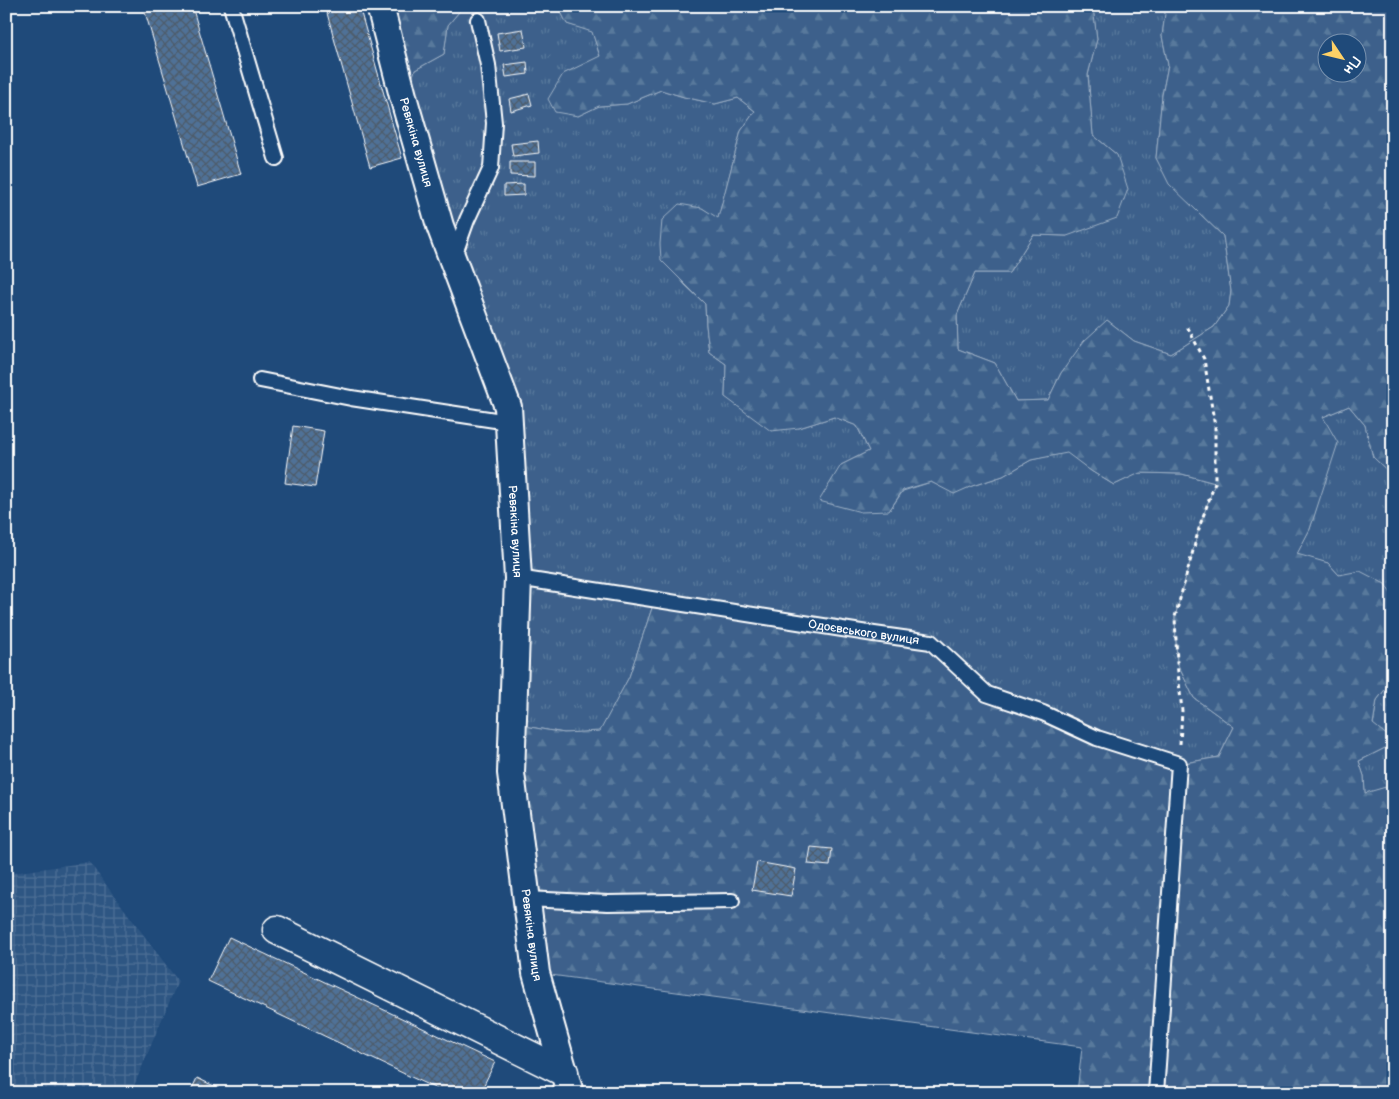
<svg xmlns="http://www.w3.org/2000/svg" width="1399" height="1099" viewBox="0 0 1399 1099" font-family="'Balsamiq Sans',sans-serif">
<defs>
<pattern id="industrial-grid" width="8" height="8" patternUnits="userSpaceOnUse" patternTransform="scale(1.25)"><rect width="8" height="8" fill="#2e5683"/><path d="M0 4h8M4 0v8" fill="none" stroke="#4d6f96"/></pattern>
<pattern id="grass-tufts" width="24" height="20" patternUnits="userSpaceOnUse" patternTransform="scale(1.25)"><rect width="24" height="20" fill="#3c618b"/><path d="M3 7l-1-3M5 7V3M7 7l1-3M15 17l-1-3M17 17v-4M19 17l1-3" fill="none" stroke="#59799c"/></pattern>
<pattern id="forest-firs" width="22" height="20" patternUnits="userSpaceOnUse" patternTransform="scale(1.25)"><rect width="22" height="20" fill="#3c618b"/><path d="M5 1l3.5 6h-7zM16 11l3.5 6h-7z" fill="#59799c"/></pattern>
<pattern id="building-cross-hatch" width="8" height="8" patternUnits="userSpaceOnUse" patternTransform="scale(1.25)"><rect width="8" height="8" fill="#507197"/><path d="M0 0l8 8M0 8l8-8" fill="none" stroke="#4e5b6a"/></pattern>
</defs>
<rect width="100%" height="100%" fill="#1f4a7a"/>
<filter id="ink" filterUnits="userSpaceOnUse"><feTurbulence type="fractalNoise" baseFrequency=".02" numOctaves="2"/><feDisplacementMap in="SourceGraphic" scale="10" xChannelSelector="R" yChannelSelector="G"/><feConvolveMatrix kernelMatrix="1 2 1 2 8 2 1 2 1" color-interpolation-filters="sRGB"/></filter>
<g filter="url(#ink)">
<!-- industrial -->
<path fill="url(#industrial-grid)" d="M89,862l89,119 -47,112h-125v-219z"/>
<!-- grass -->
<path fill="url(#grass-tufts)" stroke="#9eb0c5" d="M467,6h91l9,18 25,7 8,26 -37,17 15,42 21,-10 28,-2 34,-14 23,7 31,7 23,-6 17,13 -14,20 -23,88 -16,-11 -27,65 10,12 20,19 1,21 3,27 17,12 -1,33 74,31 35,-11 23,9 12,25 -28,14 48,46 14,-20 28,-9 23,11 18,-7 31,-10 28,-16 36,-8 24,19 23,14 25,-12 43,1 33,9 -15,42 -25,92 2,46 17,35 40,29 -15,30 -40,7 -524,-165 -26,78 -29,55 -36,1 -51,-9 -5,-317 -104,-307 11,-30 29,-16 4,-29 15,-18z
M1089,6h77l-4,30 6,29 -6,30 -6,63 35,47 32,31 8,55 -2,15 -15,21 -43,27 -37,-13 -27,-21 -46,53 -13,27 -32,1 -21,-38 -37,-14 -1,-34 18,-42h34l24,-38 34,1 50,-81 -24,-20 -5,-60 9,-36 -4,-31z
M1349,406l16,19 8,32 20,19v121l-8,-13 -46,-9 -11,-12 -32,-8 14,-26 10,-33 3,-79z
M1393,679v61l-20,-15 4,-25z
M1393,744v41l-28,9 -1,-18 -5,-15z"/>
<!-- forest -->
<path fill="url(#forest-firs)" stroke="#9eb0c5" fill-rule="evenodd" d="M380,6h87l-4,1 -15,18 -4,29 -29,16 -11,30z
M558,6h531l4,2 4,31 -9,36 5,60 24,20 11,34 -11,29 -50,18 -34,-1 -24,38h-34l-18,42 1,34 37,14 21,38 32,-1 13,-27 23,-32 23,-21 27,21 37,13 43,-27 15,-21 2,-15 -8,-55 -54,-52 -13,-26 6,-63 6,-30 -6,-29 4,-30h227v470l-20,-19 -8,-32 -16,-19 -26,11 15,26 -28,86 -13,25 31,9 11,12 21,-4 25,13 8,13v82l-16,21 -4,24 20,16v4l-34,17 5,15 1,17 28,-8v308h-316l5,-46 -546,-74 -23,-249 51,9 36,-2 29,-54 26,-78 276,43 56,52 192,70 40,-7 15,-30 -40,-29 -17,-35 -2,-46 25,-92 15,-42 -33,-9 -42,-1 -26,12 -23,-14 -24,-18 -36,7 -28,16 -31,10 -18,8 -23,-12 -28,8 -14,21 -28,1 -42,-11 22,-36 28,-14 -12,-25 -23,-9 -35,11 -28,3 -46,-34 1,-33 -17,-12 -3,-27 -1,-21 -44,-44 -1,-16 2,-24 17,-16 23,4 16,10 23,-87 14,-20 -17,-13 -23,6 -31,-7 -23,-7 -34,14 -28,2 -21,10 -23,-4 -7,-13 15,-25 37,-18 -8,-24 -25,-8zM1326,42h30v30h-30z"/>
<!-- building -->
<path fill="url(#building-cross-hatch)" stroke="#fff" d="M163,6h29l49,168 -44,13 -52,-175z
M325,6h34l43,152 -32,9z
M523,29l3,18 -26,4 -3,-18z
M527,62l1,12 -22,3 -2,-12z
M529,94l3,11 -21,6 -2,-12z
M538,141l1,12 -26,3 -2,-12z
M510,162h25v14l-25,-1z
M524,184v11l-20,1v-11z
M293,426l31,5 -9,56 -30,-4z
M811,847l21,2 -2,17 -22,-2z
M757,862l39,7 -5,27 -39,-6z
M229,937l266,125 -15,31h-35l-237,-112z
M197,1078l32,15h-39z"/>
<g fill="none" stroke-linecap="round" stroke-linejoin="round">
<defs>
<g id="lane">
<path d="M231,6l45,152"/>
<path d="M453,259l14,-39 24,-52 3,-45 -6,-58 -10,-45"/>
<path d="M260,380l91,18 157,24"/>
<path id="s1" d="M518,578l356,56 57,8 56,52 56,19 54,25 82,26 -23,329"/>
<path d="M527,899l81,4 124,-2"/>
</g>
<g id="street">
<path id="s2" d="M380,6l24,94 36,126 68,181 10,171 -7,195 25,200 34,120"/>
</g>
<path id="secondary" d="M277,930l287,142"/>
</defs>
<!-- lane casing -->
<use href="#lane" stroke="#fff" stroke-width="18"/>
<!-- street casing -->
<use href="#street" stroke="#fff" stroke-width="30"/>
<!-- secondary casing -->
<use href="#secondary" stroke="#fff" stroke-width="31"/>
<!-- path -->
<path stroke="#fff" stroke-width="3" stroke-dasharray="4 4" stroke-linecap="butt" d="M1180,744l2,-33 -5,-48 -2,-46 25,-92 15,-42v-56l-11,-68 -17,-33"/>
<!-- lane -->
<use href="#lane" stroke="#1f4a7a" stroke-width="14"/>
<!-- street -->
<use href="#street" stroke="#1f4a7a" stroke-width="26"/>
<!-- secondary -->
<use href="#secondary" stroke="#1f4a7a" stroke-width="28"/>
</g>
</g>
<g text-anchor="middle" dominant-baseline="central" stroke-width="5" stroke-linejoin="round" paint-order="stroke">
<!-- street labels -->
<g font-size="12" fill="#fff" stroke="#1f4a7a">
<text stroke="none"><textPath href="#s2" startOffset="141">Ревякіна вулиця</textPath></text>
<text stroke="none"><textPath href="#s2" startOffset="546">Ревякіна вулиця</textPath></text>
<text stroke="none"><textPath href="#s1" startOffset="350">Одоєвського вулиця</textPath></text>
<text stroke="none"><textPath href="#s2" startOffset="951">Ревякіна вулиця</textPath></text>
</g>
</g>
<!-- margin -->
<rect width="1399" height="1099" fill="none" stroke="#1f4a7a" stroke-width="25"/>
<rect x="12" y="12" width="1374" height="1074" fill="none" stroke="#fff" stroke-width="2" filter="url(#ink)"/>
<!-- north arrow -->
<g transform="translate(1342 58) rotate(125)"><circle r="24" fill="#1f4a7a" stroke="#7992af"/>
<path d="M0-4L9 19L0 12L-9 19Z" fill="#ffd166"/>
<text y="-8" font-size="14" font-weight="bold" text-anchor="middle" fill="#ffffff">Пн</text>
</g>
</svg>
